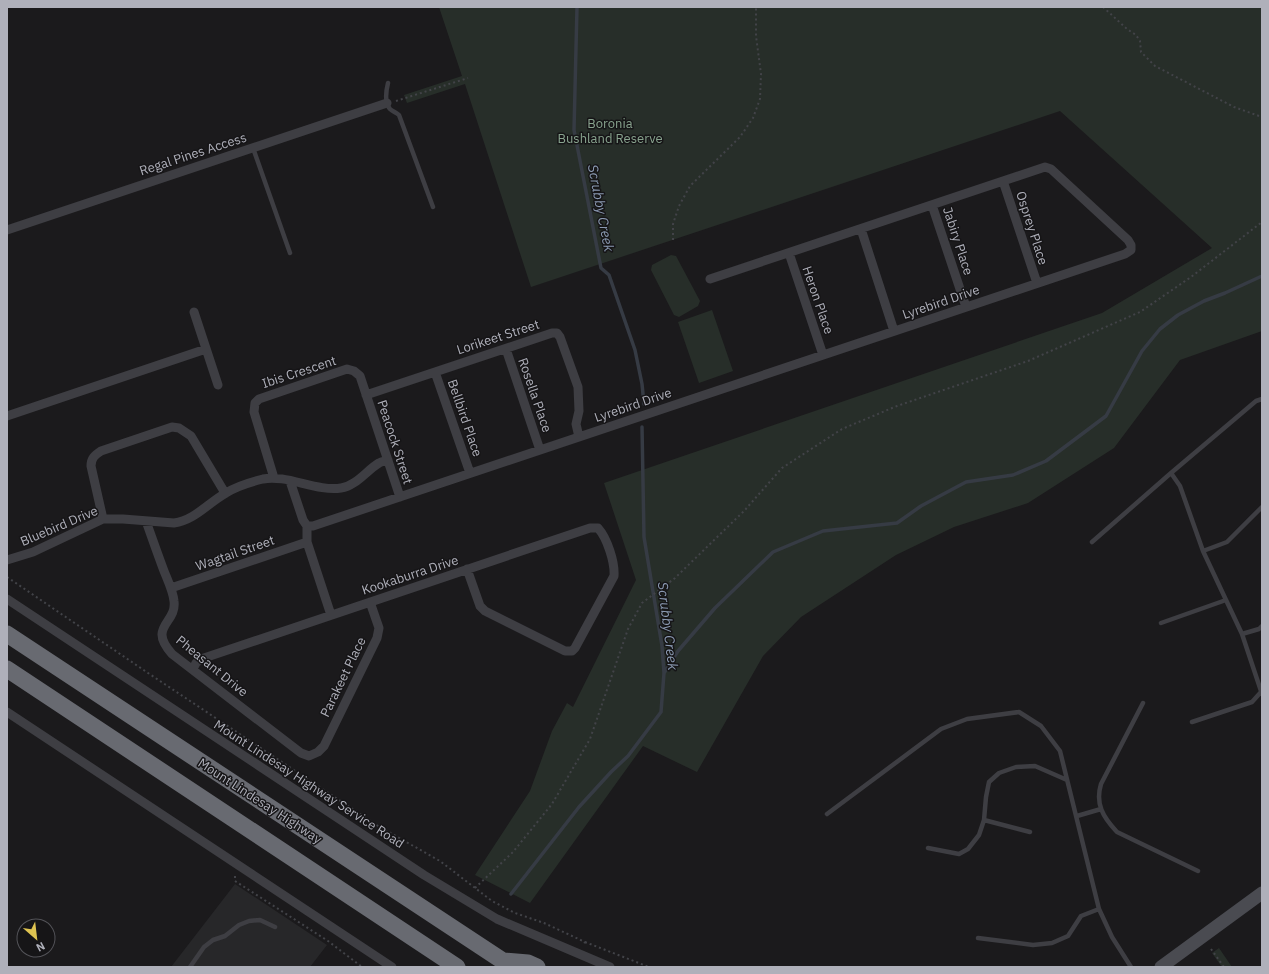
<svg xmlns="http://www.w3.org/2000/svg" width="1269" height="974" viewBox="0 0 1269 974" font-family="'IBM Plex Sans',sans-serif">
<rect width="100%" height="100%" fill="#1b1a1c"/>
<!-- built -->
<path fill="#272729" d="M235,884l92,61 -17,22h-139z"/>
<!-- green -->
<path fill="#272e29" d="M439,7h823v324l-82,29 -66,88 -86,55 -74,24 -58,28 -95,62 -38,39 -66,116 -54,-26 -113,157 -55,-28 55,-84 22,-60 15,-28 6,4 63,-127 -32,-97 498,-170 110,-65 -152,-137 -529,176 -66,-203 -58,19 -3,-8 58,-19z
M671,255l5,1 24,45 -2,5 -19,11 -5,-2 -23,-45 1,-5z
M712,310l21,61 -34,12 -21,-61z
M1219,948l13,19h-10l-10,-14z"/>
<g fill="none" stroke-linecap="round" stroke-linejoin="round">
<!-- stream -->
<path stroke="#363b44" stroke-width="3.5" d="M577,7l-3,123 27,138 8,7 26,75 7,34 2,20
M664,673l14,-22 37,-43 58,-56 50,-21 74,-8 24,-17 45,-24 47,-7 33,-14 60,-45 36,-65 18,-22 18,-14 26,-14 21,-8 37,-17
M511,894l68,-87 32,-35 17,-16 33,-44 3,-39 -2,-27 -18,-109 -2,-110"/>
<!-- path -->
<path stroke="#424348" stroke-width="2" stroke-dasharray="2 3" stroke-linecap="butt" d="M1103,7l24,22 9,6 4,6 1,11 14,14 79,41 28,10
M396,101l72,-23
M673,240v-16l6,-18 11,-20 50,-49 13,-19 7,-19 1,-25 -5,-38v-29
M7,577l141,96 230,153 62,35 52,40 23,12 29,10 41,19 -1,2
M235,876v5l93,60 34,26
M475,888l38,-36 39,-48 38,-65 38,-110 14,-26 33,-25 69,-67 38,-43 60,-39 55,-23 131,-45 112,-49 51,-35 71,-55
M585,942l64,25
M1211,949l13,18"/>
<!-- lane -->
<path stroke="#3e3e43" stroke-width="4.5" d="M388,83c-2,8 -4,19 2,26 2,2 7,4 9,6l34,92
M253,148l37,105
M1171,473l85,-72 6,-2
M1092,542l79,-69 9,13 23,65 39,83 20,60
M1203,551l24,-9 35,-35
M1161,623l65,-23
M1242,634l17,-5 3,-3
M1143,703l-42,81c-6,20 2,33 16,48l81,39
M1192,722l60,-20 9,-10
M827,814l114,-85 26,-10 52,-7 22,14 19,25 39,158 13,28 19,30
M1077,816l24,-7
M984,820l46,12
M928,848l31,6 9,-5 11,-14 5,-15 2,-23 3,-15 10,-9 17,-6 19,-1 32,14
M978,938l55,7 19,-2 16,-7 13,-20 18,-7
M190,967l14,-20 9,-7 12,-4 14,-11 10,-4 11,-1 15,7"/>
<!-- street -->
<path stroke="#3e3e43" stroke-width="9" d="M1003,181l34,102
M932,205l34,102
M861,229l33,102
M7,230l380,-127
M789,253l34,102
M194,312l24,73
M506,349l34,101
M435,372l35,101
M366,395l186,-62h5l3,4 18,50 1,24 -3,13 3,13
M7,416l199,-67
M274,478l-20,-66 1,-9 4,-4 88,-30 7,2 6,5 40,121
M290,481l13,39 4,6v16l24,73
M103,519l-12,-53c0,-8 4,-11 10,-15l71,-24 7,1 12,8 34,57
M146,521c6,17 12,34 18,50 4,10 9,20 10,30 3,23 -27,25 -2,53l129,99 8,3 9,-4 6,-6 53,-108 2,-10 -9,-26
M307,526h6l812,-272 6,-4v-5l-3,-5 -77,-71 -6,-2 -335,112
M7,560l26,-8 70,-33h20l51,4c21,-3 34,-20 52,-30 11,-7 25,-11 37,-14 23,-5 54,13 78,9 15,-2 26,-18 38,-25 3,-2 6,-2 9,-3
M171,588l136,-46
M7,599l417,276 73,44 113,48
M193,669l3,-6 5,-4 389,-131h8c9,10 17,34 16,48l-39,72 -3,3h-7l-80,-40 -5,-5 -13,-37
M7,712l385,255"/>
<!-- secondary -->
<path stroke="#4a4b51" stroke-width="13" d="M1161,967l101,-74"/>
<!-- highway -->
<path stroke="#686a71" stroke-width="17" d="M7,634l505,333
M7,669l450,298
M504,961l24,2 9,4"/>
</g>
<g text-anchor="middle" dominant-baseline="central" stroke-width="3" stroke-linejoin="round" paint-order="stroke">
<!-- park labels -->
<g font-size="13" fill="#88a38e" stroke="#161517">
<text x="610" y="123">Boronia<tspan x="610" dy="15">Bushland Reserve</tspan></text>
</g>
<!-- street labels -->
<g font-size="13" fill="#afb0ba" stroke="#161517">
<text transform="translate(193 154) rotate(-18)">Regal Pines Access</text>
<text transform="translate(1032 228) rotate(72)">Osprey Place</text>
<text transform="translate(958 241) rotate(72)">Jabiry Place</text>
<text transform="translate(818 300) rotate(71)">Heron Place</text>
<text transform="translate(941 302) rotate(-19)">Lyrebird Drive</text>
<text transform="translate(498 337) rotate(-18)">Lorikeet Street</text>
<text transform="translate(299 372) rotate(-18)">Ibis Crescent</text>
<text transform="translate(535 395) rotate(71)">Rosella Place</text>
<text transform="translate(633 405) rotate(-19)">Lyrebird Drive</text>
<text transform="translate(465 418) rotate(71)">Bellbird Place</text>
<text transform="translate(395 442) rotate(72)">Peacock Street</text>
<text transform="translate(59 526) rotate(-23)">Bluebird Drive</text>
<text transform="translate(235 553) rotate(-19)">Wagtail Street</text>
<text transform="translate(410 575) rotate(-18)">Kookaburra Drive</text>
<text transform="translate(212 666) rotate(39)">Pheasant Drive</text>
<text transform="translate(343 677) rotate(-64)">Parakeet Place</text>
<text transform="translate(309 784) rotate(33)">Mount Lindesay Highway Service Road</text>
<text transform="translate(260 801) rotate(33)">Mount Lindesay Highway</text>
</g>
<!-- water labels -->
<g font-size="14" font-style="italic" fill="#8a99b1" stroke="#161517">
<text transform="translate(601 208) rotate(79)">Scrubby Creek</text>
<text transform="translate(668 626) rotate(83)">Scrubby Creek</text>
</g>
</g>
<!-- border -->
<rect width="1269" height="974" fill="none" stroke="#afb0ba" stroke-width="16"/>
<!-- north arrow -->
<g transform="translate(36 938) rotate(152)"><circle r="19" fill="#161517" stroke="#535358"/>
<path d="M0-3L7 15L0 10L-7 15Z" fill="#dec351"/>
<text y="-6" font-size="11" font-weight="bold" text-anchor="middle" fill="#afb0ba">N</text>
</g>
</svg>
